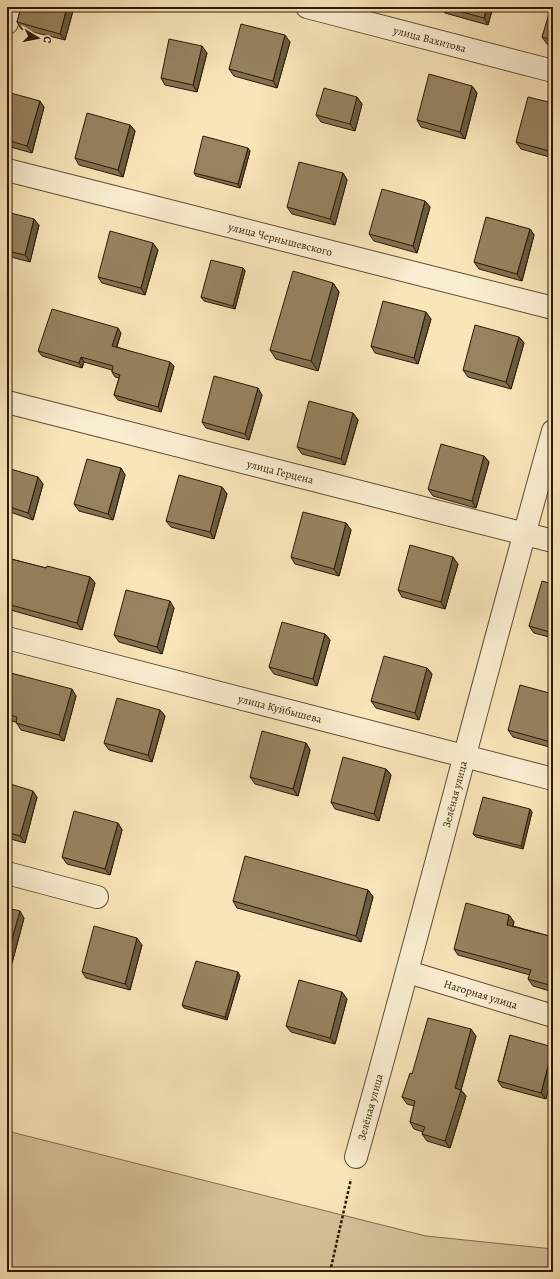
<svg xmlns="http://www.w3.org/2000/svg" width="560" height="1279" viewBox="0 0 560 1279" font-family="Alegreya,serif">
<rect width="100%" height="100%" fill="#f8e5b9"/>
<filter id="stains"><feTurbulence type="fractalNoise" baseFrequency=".005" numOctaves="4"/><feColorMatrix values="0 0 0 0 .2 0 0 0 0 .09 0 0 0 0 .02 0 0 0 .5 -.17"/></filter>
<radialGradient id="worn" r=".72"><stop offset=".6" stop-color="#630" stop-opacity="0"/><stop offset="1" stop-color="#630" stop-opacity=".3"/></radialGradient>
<!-- green -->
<path fill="#d6c29a" stroke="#826e4d" d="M7,1131l419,105 127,13v23h-546z"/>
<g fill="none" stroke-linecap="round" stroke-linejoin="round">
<defs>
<g id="minor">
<path id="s1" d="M307,7l246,64"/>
<path d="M7,23l5,-16"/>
<path id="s2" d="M7,170l546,138"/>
<path id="s3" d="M7,402l546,139"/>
<path id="s4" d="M7,638l546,141"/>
<path d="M7,873l90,24"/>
<path id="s5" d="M408,972l145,44"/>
<path id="s6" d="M356,1157c68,-241 129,-485 197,-726"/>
</g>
</defs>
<!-- minor casing -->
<use href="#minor" stroke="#604c2e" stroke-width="24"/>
<!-- path -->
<path stroke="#2e1900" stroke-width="2.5" stroke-dasharray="3 2" stroke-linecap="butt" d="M330,1272l21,-93"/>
<!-- minor -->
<use href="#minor" stroke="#faeed2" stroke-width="22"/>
</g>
<!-- wall -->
<path fill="#827153" stroke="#2e1900" d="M21,7h53l-9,33 -44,-11 -4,-7z
M441,7h52l-5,18 -43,-12z
M553,7v38l-6,-1 -5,-7z
M290,42l-13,46 -43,-12 -5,-7z
M207,53l-10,39 -32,-7 -4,-7z
M472,86l5,7 -12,46 -44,-12 -4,-7z
M7,92l37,15 -12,46 -25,-7z
M357,97l5,7 -7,27 -34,-9 -5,-7z
M553,103v55l-32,-9 -5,-7z
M130,125l5,6 -12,46 -44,-12 -4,-7z
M250,151l-10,37 -44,-12 -2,-3z
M343,173l4,7 -12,45 -43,-11 -5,-7z
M425,201l5,6 -13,46 -43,-12 -5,-7z
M7,212l32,13 -9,37 -23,-6z
M530,229l4,6 -12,46 -43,-12 -5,-7z
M158,250l-13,45 -43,-12 -4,-6z
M243,268l2,3 -10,38 -31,-8 -3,-4z
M333,283l6,9 -21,79 -42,-12 -6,-9z
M431,319l-13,45 -43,-11 -4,-7z
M121,333l-4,14 57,19 -13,46 -43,-12 -4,-5 5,-17 -4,-1 -3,-5v-2l-28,-8 -2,6 -40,-12 -4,-5z
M519,337l5,6 -13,46 -43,-12 -5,-7z
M262,395l-13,45 -43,-12 -4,-6z
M353,413l5,7 -13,45 -43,-11 -5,-7z
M484,456l5,6 -13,46 -43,-12 -5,-7z
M7,468l36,16 -10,36 -26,-9z
M121,468l4,7 -12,45 -34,-9 -5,-7z
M222,487l5,7 -13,45 -43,-12 -5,-6z
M346,523l5,7 -12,46 -44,-12 -4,-7z
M7,558l39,10 44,9 5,6 -13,47 -75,-21z
M458,564l-13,45 -43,-12 -4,-7z
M553,584v54l-19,-5 -5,-7z
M174,608l-12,46 -43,-12 -5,-7z
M325,634l5,6 -13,46 -43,-12 -5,-7z
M427,668l5,6 -13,46 -43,-12 -5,-7z
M7,672l69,24 -12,45 -43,-11 -5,-8 -9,-2z
M553,694v54l-40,-11 -5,-7z
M160,710l5,6 -13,46 -43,-12 -5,-7z
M306,743l4,7 -12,46 -43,-12 -5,-7z
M386,769l5,6 -12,46 -44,-12 -4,-7z
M7,783l30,14 -12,46 -18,-5z
M532,812l-9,37 -47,-12 -3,-3z
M118,823l4,7 -12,45 -43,-11 -5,-7z
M368,890l5,7 -12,45 -124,-34 -4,-7z
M7,908l17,10 -12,45 -5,-1z
M509,915l5,7 -1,4 40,11v55l-20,-6 -5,-7 2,-4 -72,-20 -4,-6z
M142,945l-12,45 -44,-12 -4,-6z
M240,976l-13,44 -43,-12 -2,-3z
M347,999l-12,45 -44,-12 -5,-6z
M510,1035l36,64 -44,-12 -4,-6z
M476,1036l-15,54 5,6 -16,52 -23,-7 -5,-7 1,-2 -9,-3 -4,-7 4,-16 -7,-2 -5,-7 10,-23z"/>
<!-- shaded-wall -->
<path fill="#6a5c43" stroke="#2e1900" d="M67,7h7l-9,33 -5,-6z
M487,7h6l-5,18 -4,-7z
M285,35l5,7 -13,46 -4,-7z
M202,46l5,7 -10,39 -4,-7z
M472,86l5,7 -12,46 -5,-7z
M357,97l5,7 -7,27 -5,-7z
M40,101l4,6 -12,46 -5,-7z
M130,125l5,6 -12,46 -5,-7z
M248,148l2,3 -10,37 -2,-4z
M343,173l4,7 -12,45 -5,-6z
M425,201l5,6 -13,46 -4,-7z
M34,219l5,6 -9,37 -5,-7z
M530,229l4,6 -12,46 -5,-7z
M153,243l5,7 -13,45 -4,-7z
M243,268l2,3 -10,38 -2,-3z
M333,283l6,9 -21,79 -7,-10z
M426,312l5,7 -13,45 -4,-6z
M118,328l3,5 -6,18 -3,-5z
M519,337l5,6 -13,46 -5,-7z
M81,357l3,5 -2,6 -3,-5z
M170,362l4,4 -13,46 -3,-5z
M258,388l4,7 -13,45 -4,-6z
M353,413l5,7 -13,45 -4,-6z
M484,456l5,6 -13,46 -4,-7z
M121,468l4,7 -12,45 -5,-6z
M38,477l5,7 -10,36 -5,-7z
M222,487l5,7 -13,45 -4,-7z
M346,523l5,7 -12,46 -5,-7z
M453,557l5,7 -13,45 -4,-7z
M90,577l5,6 -13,47 -5,-7z
M170,601l4,7 -12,46 -5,-7z
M325,634l5,6 -13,46 -4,-7z
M427,668l5,6 -13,46 -4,-7z
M72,689l4,7 -12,45 -5,-6z
M160,710l5,6 -13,46 -4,-7z
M553,736v8l-2,-2z
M306,743l4,7 -12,46 -5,-7z
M386,769l5,6 -12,46 -5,-7z
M33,791l4,6 -12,46 -5,-7z
M530,809l2,3 -9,37 -2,-3z
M118,823l4,7 -12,45 -5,-6z
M368,890l5,7 -12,45 -5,-6z
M20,911l4,7 -12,45 -5,-7z
M509,915l5,7 -3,9 -4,-6z
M137,938l5,7 -12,45 -5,-6z
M238,972l2,4 -13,44 -2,-3z
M342,992l5,7 -12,45 -5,-6z
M471,1029l5,7 -15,54 5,6 -16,52 -5,-7 10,-53z
M553,1049v24l-7,26 -5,-6z"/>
<!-- building -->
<path fill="#978360" stroke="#2e1900" d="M21,7h46l-7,27 -43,-12z
M444,7h43l-3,11z
M551,7h2v33l-11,-3z
M241,24l44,11 -12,46 -44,-12z
M169,39l33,7 -9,39 -32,-7z
M429,74l43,12 -12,46 -43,-12z
M324,88l33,9 -7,27 -34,-9z
M7,92l33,9 -13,45 -20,-6z
M528,97l25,6v49l-37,-10z
M87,113l43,12 -12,45 -43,-12z
M203,136l45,12 -10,36 -44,-11z
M299,162l44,11 -13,46 -43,-12z
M382,189l43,12 -12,45 -44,-12z
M7,212l27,7 -9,36 -18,-4z
M486,217l44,12 -13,45 -43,-12z
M110,231l43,12 -12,45 -43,-11z
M211,260l32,8 -10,38 -32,-9z
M293,271l40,12 -22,78 -41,-11z
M383,301l43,11 -12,46 -43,-12z
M52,309l66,19 -6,18 58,16 -12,45 -44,-12 6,-20 -8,-3 1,-6 -32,-9 -2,6 -41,-12z
M475,325l44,12 -13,45 -43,-12z
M214,376l44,12 -13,46 -43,-12z
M309,401l44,12 -12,46 -44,-12z
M441,444l43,12 -12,45 -44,-12z
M87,459l34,9 -13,46 -34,-10z
M7,468l31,9 -10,36 -21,-7z
M179,475l43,12 -12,45 -44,-11z
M303,512l43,11 -12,46 -43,-12z
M410,545l43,12 -12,45 -43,-12z
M7,558l39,10 1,-2 43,11 -13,46 -70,-19z
M542,581l11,3v49l-24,-7z
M126,590l44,11 -13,46 -43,-12z
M282,622l43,12 -12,45 -44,-12z
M384,656l43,12 -12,45 -44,-12z
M7,672l65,17 -13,46 -43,-12 1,-6 -10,-3z
M520,685l33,9v42l-2,6 -43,-12z
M117,698l43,12 -12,45 -44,-12z
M262,731l44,12 -13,46 -43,-12z
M343,757l43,12 -12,45 -43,-12z
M7,783l26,8 -13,45 -13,-4z
M483,797l47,12 -9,37 -48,-12z
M74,811l44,12 -13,46 -43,-12z
M245,856l123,34 -12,46 -123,-35z
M466,903l43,12 -2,10 46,12v49l-25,-7 3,-9 -77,-21z
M7,908l13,3 -13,45z
M94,926l43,12 -12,46 -43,-12z
M196,961l42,11 -13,45 -43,-12z
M299,980l43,12 -12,46 -44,-12z
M428,1018l43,11 -16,59 6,2 -16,51 -23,-7 3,-7 -15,-5 5,-21 -13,-4 8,-24 2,1z
M510,1035l43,12 -12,46 -43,-12z"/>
<g text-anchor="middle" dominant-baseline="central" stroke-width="3.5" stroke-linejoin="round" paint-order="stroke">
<!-- street labels -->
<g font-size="11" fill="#2e1900" stroke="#faeed2">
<text stroke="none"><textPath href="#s1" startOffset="127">улица Вахитова</textPath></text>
<text stroke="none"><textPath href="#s2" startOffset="282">улица Чернышевского</textPath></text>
<text stroke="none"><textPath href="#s3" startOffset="282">улица Герцена</textPath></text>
<text stroke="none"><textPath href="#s4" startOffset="282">улица Куйбышева</textPath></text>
<text stroke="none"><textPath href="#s6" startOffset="376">Зелёная улица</textPath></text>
<text stroke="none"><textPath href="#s5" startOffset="76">Нагорная улица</textPath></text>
<text stroke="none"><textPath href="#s6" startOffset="52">Зелёная улица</textPath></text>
</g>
</g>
<!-- margin -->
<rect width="560" height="1279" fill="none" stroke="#f8e5b9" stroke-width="24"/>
<rect x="8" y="8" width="544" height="1263" fill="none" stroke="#2e1900" stroke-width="2"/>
<rect x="12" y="12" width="536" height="1255" fill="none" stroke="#2e1900"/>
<!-- north arrow -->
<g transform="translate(38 38) rotate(100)" stroke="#faeed2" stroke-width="3" paint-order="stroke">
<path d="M0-3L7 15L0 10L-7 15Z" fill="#2e1900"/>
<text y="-6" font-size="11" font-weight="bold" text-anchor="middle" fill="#2e1900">С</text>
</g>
<rect width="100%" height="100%" filter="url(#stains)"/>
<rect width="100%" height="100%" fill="url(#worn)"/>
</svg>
